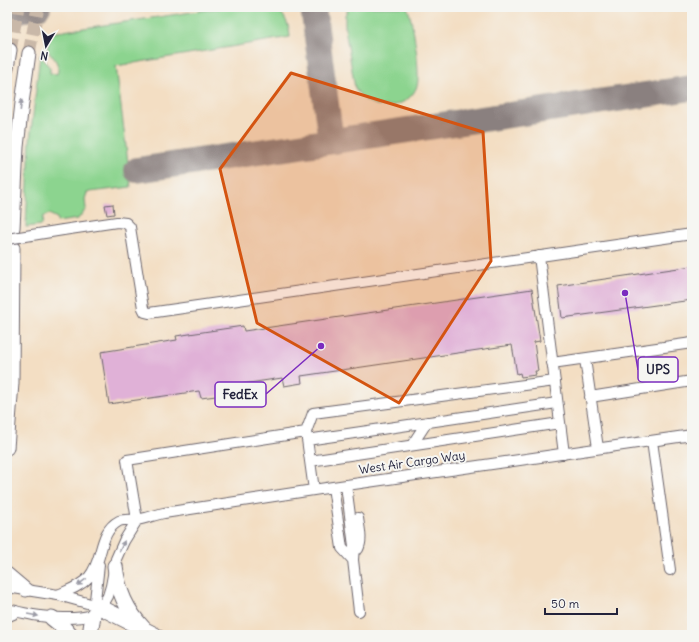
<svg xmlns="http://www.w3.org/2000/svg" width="699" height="642" viewBox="0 0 699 642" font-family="Delius,sans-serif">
<rect width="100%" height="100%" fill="#f6f6f2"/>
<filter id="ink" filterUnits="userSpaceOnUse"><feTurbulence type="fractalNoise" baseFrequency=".025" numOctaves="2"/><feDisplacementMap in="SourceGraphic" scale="8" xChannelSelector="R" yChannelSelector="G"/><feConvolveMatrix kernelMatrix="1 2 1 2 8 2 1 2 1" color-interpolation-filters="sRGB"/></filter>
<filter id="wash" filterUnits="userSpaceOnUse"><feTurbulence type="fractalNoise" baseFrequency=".012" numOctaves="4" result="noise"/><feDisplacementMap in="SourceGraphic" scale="16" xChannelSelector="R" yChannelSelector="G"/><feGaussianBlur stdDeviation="0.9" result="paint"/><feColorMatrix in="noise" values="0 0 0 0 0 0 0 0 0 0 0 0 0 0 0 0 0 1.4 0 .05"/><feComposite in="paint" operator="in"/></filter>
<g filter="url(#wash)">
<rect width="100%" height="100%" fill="#f3dec3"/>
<!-- green -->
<path fill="#8cd48f" stroke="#577b65" d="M226,7h49c10,9 14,16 15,30l-174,29 15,121 -41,5 -3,1 -2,6 1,10 -8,10 -21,3v-4l-8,-4 -6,3 -1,8 -16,2 4,-86 10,-86 10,13v5l7,1c4,-9 -4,-18 -10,-24l3,-17z
M349,7h58c6,12 14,67 10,79 -7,20 -33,25 -50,15 -5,-3 -9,-8 -12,-13l-10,-59v-14z"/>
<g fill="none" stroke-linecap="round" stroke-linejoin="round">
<!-- taxiway -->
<path stroke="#8a807f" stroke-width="26" d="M313,7l18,134
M7,12l31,-5
M137,170l555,-82"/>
</g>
<g id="blocks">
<!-- building -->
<path fill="#e0b1d7" d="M113,204l1,10 -7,1 -2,-10z
M692,266v34l-130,18 -4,-32z
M532,289l8,52 -6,1 4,29h-3l1,4 -15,2 -1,-4 -3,1 -5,-29 -211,31 1,7 -18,3 -2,-8 -46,7 2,8 -37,5 -2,-7 -90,13 -8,-52 76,-12 -1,-4 67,-10 1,5z"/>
</g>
</g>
<g filter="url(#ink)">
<use href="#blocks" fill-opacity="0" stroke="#6b646b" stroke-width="1"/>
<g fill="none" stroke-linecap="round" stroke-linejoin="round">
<!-- major-tunnel -->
<path stroke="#c9b8a8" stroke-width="13" stroke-dasharray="13 6" stroke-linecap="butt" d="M10,50l8,-43
M29,53l9,-46"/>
<defs>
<path id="minor" d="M63,230l54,-8 9,1 4,4 13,81 2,4 4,1 543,-79
M539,256l25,198
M585,359l13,89
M552,363l140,-20
M590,397l102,-16
M306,432l7,-19 242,-32
M307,440l250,-37
M652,441l18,129
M412,445l15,-23
M310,461l250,-38
M346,485l8,61 -1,14 6,51
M333,487l9,61 11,12
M358,518c1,9 5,22 0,31
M137,520l-10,-60 179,-28 8,58
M7,587l51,8 40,11
M58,595c11,-5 23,-9 31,-18 15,-17 9,-45 30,-56 5,-2 13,-1 18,-1 9,-2 18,-5 27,-7l169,-26 359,-52
M98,606l-3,-6 4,-35
M8,609c8,3 17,4 25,6 21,3 40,5 60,0l5,-9 6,-3 4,-7 3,-10 5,-27 8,-18 13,-21"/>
<path id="major" d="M7,68l3,-18
M13,228l4,-81 5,-44 7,-50
M7,448l5,-65 1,-135
M7,574l19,16
M7,615l7,-3"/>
<path id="highway" d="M115,566c3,25 11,44 29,63
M98,606l57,29
M52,618l10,8 8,9
M90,635l3,-20"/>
</defs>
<!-- minor casing -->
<use href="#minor" stroke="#6b646b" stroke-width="12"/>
<!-- major casing -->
<use href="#major" stroke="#6b646b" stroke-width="15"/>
<!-- highway casing -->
<use href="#highway" stroke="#6b646b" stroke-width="17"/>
<!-- minor -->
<use href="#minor" stroke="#fff" stroke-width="10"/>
<!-- major -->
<use href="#major" stroke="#fff" stroke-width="13"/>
<!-- highway -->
<use href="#highway" stroke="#fff" stroke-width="15"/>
<defs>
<path id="minor-bridge" d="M7,239l56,-9"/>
</defs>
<!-- minor-bridge casing -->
<use href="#minor-bridge" stroke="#6b646b" stroke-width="12" stroke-linecap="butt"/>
<!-- minor-bridge -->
<use href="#minor-bridge" stroke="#fff" stroke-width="10"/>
</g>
<!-- one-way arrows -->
<defs><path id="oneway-solid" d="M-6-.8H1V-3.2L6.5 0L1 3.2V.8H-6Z"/></defs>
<g fill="#9c9ca7">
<use href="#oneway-solid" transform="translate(21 105) rotate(-83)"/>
<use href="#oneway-solid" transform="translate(122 546) rotate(-65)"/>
<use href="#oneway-solid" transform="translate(82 582) rotate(143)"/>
<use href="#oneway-solid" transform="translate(33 615) rotate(10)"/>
</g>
</g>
<!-- marked area -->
<path fill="#d45411" fill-opacity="0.2" stroke="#d45411" stroke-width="3" stroke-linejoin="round" d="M291,73l192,59 8,129 -92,142 -142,-80 -37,-154z"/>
<g text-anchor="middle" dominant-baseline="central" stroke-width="4" stroke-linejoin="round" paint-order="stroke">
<!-- street labels -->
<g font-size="12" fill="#22223b" stroke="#f6f6f2">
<text transform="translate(412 462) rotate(-8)">West Air Cargo Way</text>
</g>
</g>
<!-- callouts -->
<path fill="none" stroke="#7b2cbf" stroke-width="1.5" d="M625 293L638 370M321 346L266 394"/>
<g fill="#7b2cbf" stroke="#f6f6f2" stroke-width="1.5">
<circle cx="625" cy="293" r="4"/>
<circle cx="321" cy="346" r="4"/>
</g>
<g fill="#f6f6f2" stroke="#7b2cbf" stroke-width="1.5">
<rect x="638" y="357" width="40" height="25" rx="4"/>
<rect x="215" y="382" width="51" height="25" rx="4"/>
</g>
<g font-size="13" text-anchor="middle" font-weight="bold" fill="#22223b">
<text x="658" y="374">UPS</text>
<text x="240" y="399">FedEx</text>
</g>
<!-- margin -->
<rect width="699" height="642" fill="none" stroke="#f6f6f2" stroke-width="24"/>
<!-- north arrow -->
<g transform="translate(46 46) rotate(190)" stroke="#f6f6f2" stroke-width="3" paint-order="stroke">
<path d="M0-3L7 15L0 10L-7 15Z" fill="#22223b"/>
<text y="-6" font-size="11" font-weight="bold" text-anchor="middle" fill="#22223b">N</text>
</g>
<!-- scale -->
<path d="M545 608v6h72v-6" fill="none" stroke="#22223b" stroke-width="2"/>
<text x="551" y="608" font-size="12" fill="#22223b" stroke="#f6f6f2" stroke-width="3" paint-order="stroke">50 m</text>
</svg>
